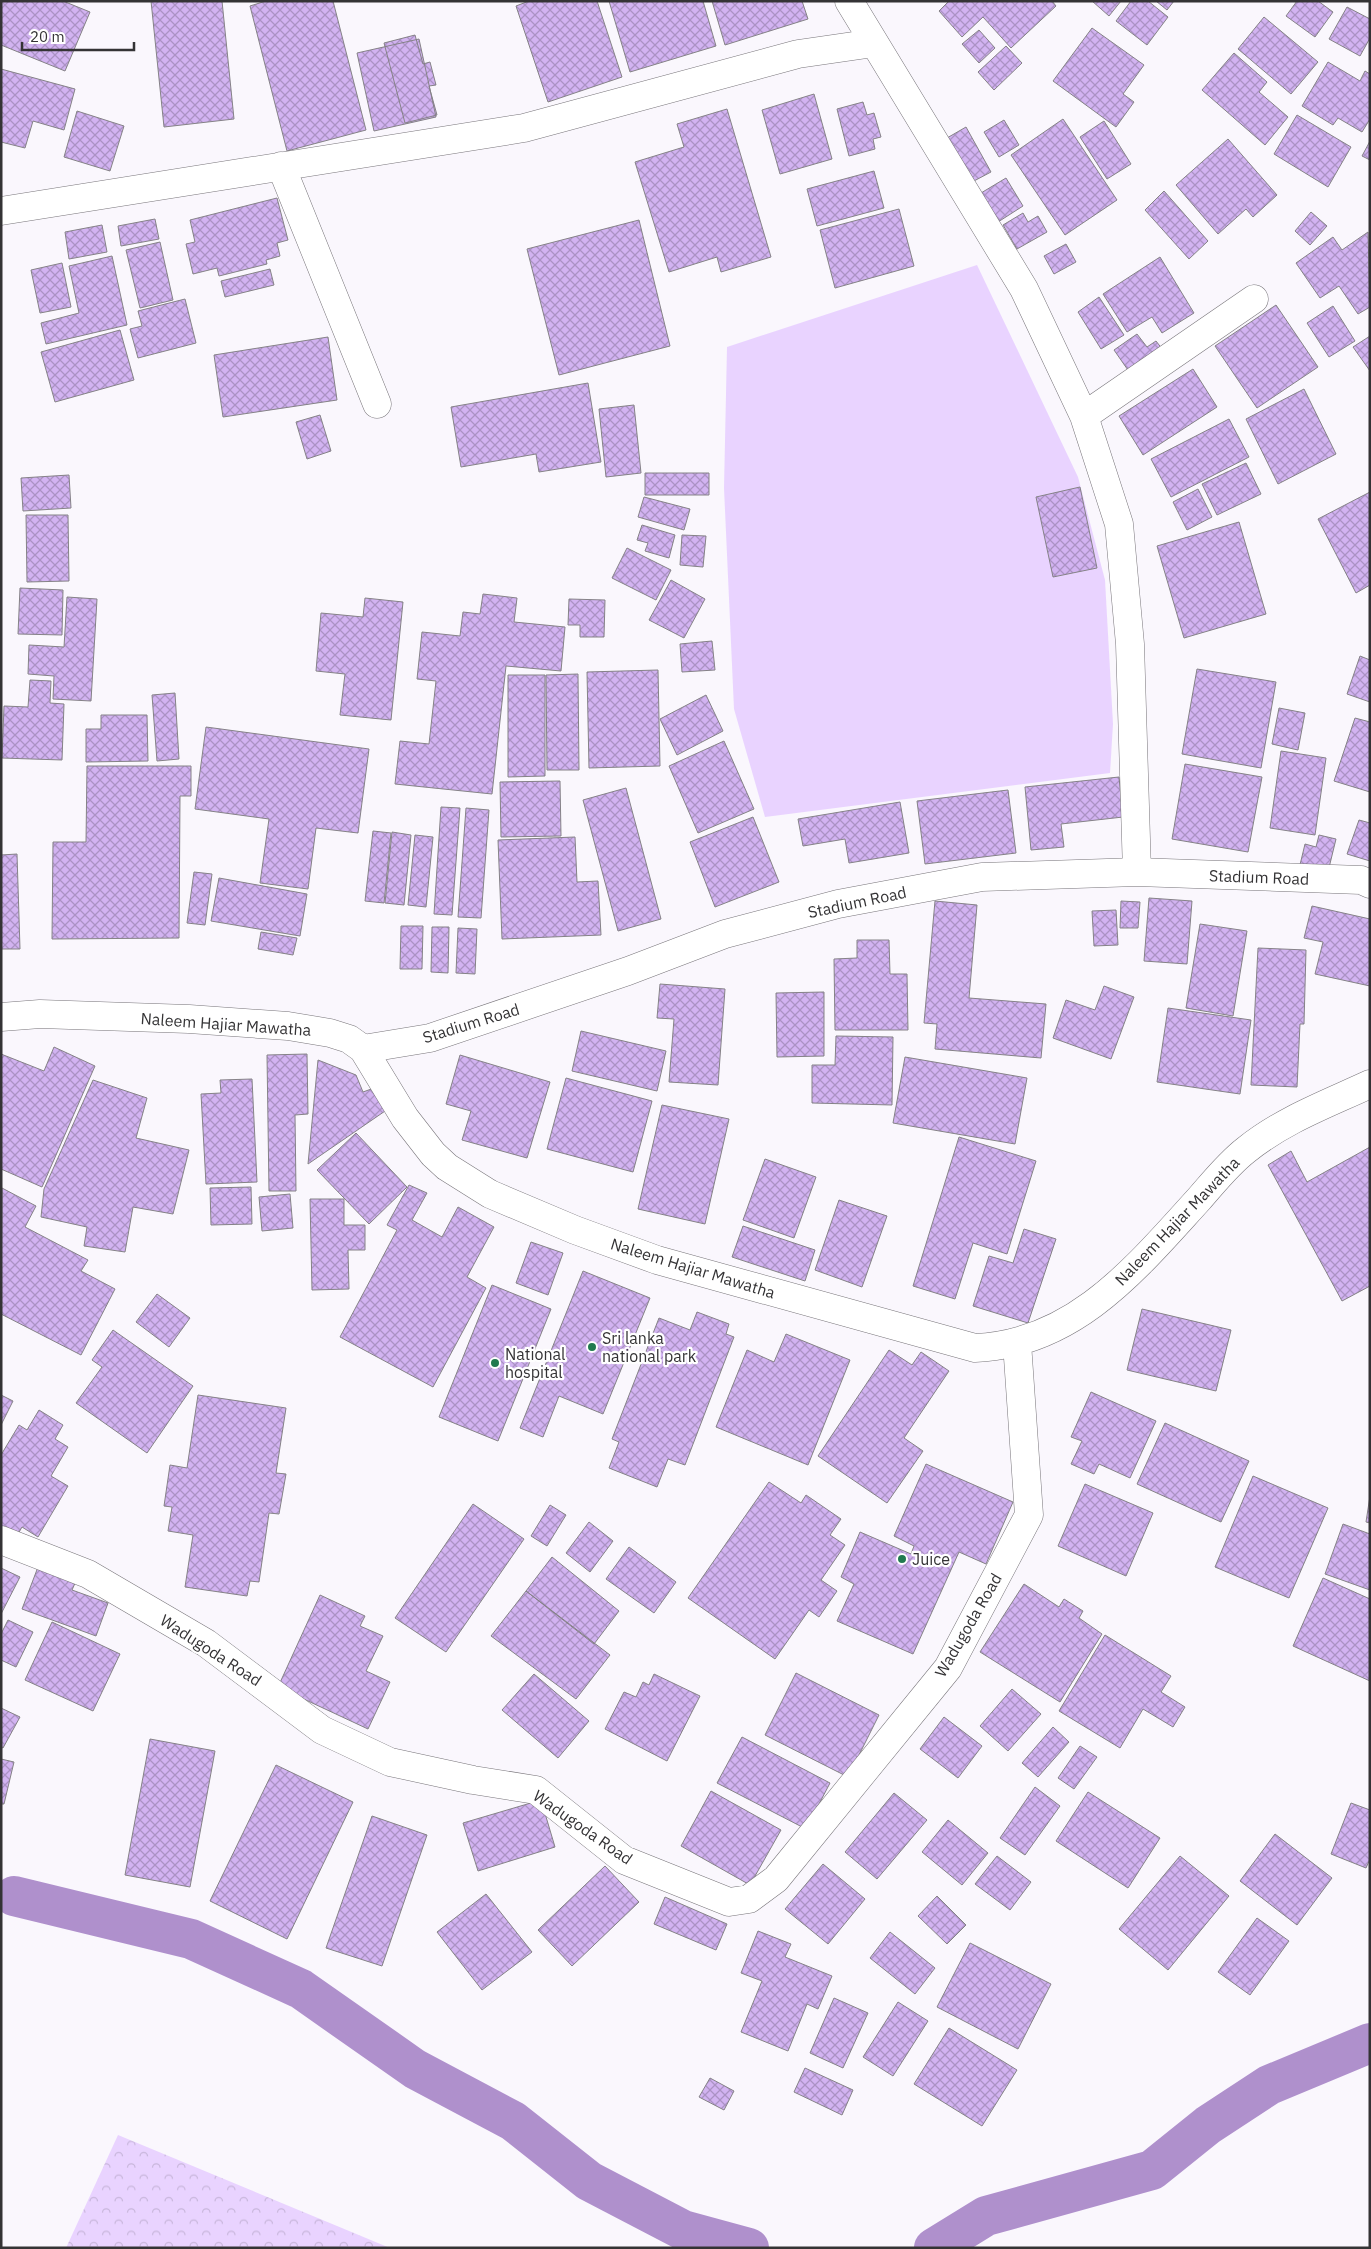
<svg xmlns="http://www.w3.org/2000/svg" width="1371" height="2249" viewBox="0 0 1371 2249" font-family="'IBM Plex Sans',sans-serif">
<defs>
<pattern id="forest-crowns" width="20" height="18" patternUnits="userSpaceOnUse" patternTransform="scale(1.25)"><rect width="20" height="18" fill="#e9d3ff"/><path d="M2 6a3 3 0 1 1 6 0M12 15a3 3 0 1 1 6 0" fill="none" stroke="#c8b6db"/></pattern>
<pattern id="building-cross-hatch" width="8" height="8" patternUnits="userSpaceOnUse" patternTransform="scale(1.25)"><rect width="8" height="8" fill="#d2b3f1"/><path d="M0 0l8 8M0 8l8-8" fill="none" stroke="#ab92c4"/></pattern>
</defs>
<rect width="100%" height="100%" fill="#faf7fd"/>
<!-- forest -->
<path fill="url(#forest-crowns)" d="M118,2135l272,113h-324z"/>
<!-- garden -->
<path fill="#e9d3ff" d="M977,265l101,212 27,103 8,144 -3,49 -345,44 -31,-108 -10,-221 3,-141z"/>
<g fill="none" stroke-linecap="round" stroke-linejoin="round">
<!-- canal -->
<path stroke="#af90cc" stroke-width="40" d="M14,1896l177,43 110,50 114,80 98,52 76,60 94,49 66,18
M934,2248l52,-32 166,-46 56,-45 61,-40 101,-42"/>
</g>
<!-- building -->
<path fill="url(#building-cross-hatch)" stroke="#858287" d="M1,1h62l27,11 -25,59 -64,-26z
M151,1h71l12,118 -70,8z
M266,1h67l33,129 -79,21 -37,-145z
M529,1h68l25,76 -74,25 -32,-96z
M609,1h94l13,45 -86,26z
M712,1h90l6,18 -83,26z
M949,1h103l4,5 -45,42 -28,-31 -21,20 -23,-26z
M1092,1h29l-12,15z
M1131,1h17l20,16 -21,28 -31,-24z
M1156,1h18l-7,9z
M1297,1h21l15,11 -18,25 -29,-21z
M1347,7l23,12v19l-10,18 -31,-17z
M1264,17l54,45 -27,32 -53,-45z
M1092,28l52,37 -21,29 11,8 -18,25 -63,-46z
M979,30l16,18 -16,15 -17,-19z
M415,35l8,29 7,-2 6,23 -7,1 8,29 -32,8 -21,-80z
M419,39l17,78 -62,14 -17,-78z
M1006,46l16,17 -28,27 -16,-18z
M1234,53l33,29 -8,10 29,25 -23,28 -63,-55z
M1328,62l32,19 5,-10 5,3v45l-8,13 -24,-14 -5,7 -31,-19z
M1,69l74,20 -11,41 -31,-9 -8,27 -24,-6z
M814,94l18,65 -52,15 -18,-64z
M863,102l4,13 7,-2 7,24 -8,2 2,10 -26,7 -12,-47z
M727,109l44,148 -50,15 -4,-15 -48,15 -34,-110 49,-15 -7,-23z
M77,111l47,15 -14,45 -46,-14z
M1297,115l54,32 -23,40 -54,-33z
M1063,119l54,81 -52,35 -54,-80z
M1004,120l15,25 -20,12 -15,-25z
M1104,121l27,43 -24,15 -27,-42z
M966,127l25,45 -19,10 -25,-44z
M1228,139l49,56 -24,22 -7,-8 -28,25 -42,-49z
M1370,141v19l-8,-4z
M874,171l10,37 -67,18 -10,-37z
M1006,178l17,28 -25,16 -17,-29z
M1164,191l44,50 -19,18 -44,-49z
M277,198l11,42 -11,3 3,13 -14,4 1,4 -48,12 -2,-8 -24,6 -7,-30 9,-2 -5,-22z
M899,209l15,57 -79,22 -15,-58z
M1311,212l16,14 -17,19 -15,-14z
M1023,213l5,9 10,-6 9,16 -30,17 -14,-24z
M155,219l4,20 -38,7 -3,-20z
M639,220l31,126 -111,29 -32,-126z
M102,225l5,27 -38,7 -4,-27z
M1368,232l2,75 -12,7 -19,-28 -19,12 -24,-35 37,-26 9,13z
M160,242l13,58 -33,8 -14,-58z
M1066,244l10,18 -22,12 -10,-18z
M112,256l15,69 -81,19 -5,-21 38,-10 -10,-47z
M1160,257l34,56 -32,20 -10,-16 -25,15 -24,-38z
M62,263l9,44 -31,6 -9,-43z
M270,269l4,16 -49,12 -4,-16z
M1099,297l25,38 -23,14 -23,-37z
M185,299l11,44 -58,15 -8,-29 12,-3 -4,-15z
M1276,305l42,62 -61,41 -42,-62z
M1333,306l22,35 -26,16 -22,-34z
M120,330l14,50 -79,22 -14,-50z
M1137,334l10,13 9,-6 7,9 -33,23 -16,-23z
M1370,336v35l-17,-24z
M328,337l9,63 -114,17 -9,-62z
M1193,369l24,38 -74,48 -24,-39z
M588,383l13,79 -62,10 -3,-18 -75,13 -10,-60z
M1304,389l32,65 -58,30 -32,-65z
M634,405l7,68 -35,4 -7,-68z
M320,415l11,36 -24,8 -11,-37z
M1229,419l20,38 -78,40 -20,-38z
M1246,463l15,31 -44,21 -15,-31z
M645,473h64v22h-64z
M69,475l2,33 -48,3 -2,-33z
M1080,487l17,81 -44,9 -17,-80z
M1198,489l14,28 -25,13 -14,-28z
M1370,492v93l-14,8 -38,-74z
M644,497l46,12 -6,21 -46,-13z
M26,515h42l1,66 -42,1z
M1239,522l27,92 -82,24 -27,-92z
M642,525l33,10 -6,23 -24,-7 3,-8 -11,-3z
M682,535l24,1 -3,31 -23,-2z
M627,548l44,22 -15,30 -44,-22z
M671,580l34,19 -21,39 -35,-18z
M20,588l43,2 -1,45 -44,-1z
M483,594l34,4 -3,24 51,5 -4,44 -55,-5 -14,128 -97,-10 5,-43 29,3 7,-63 -19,-2 5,-47 38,4 3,-24 17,2z
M67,597l30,2 -6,102 -38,-2 1,-23 -26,-2 1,-29 35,2z
M365,598l38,4 -12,118 -51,-5 5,-41 -29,-3 5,-58 42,4z
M569,599l36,1 -1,37h-24v-12h-12z
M712,641l3,29 -33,2 -2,-28z
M1360,656l10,4v42l-23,-8z
M1197,669l79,13 -15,86 -79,-14z
M658,670l2,96 -71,2 -2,-96z
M578,674l1,96h-32l-1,-95z
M508,675h37v101l-37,1z
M30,680l21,1 -1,22 14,1 -2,56 -60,-2 2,-52 24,1z
M175,693l4,66 -22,2 -5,-66z
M706,695l17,36 -46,24 -17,-36z
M1279,708l26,5 -7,37 -26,-6z
M101,715h46l1,46 -62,1v-33h15z
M1355,718l15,4v70l-36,-11z
M206,727l163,22 -11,84 -42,-5 -8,61 -48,-6 9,-64 -74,-10z
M724,741l30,68 -56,24 -29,-67z
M1281,751l45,7 -11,77 -45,-7z
M1185,764l77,13 -14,75 -76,-13z
M87,766h104v30h-11l-1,142 -127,1 1,-97h33z
M1119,777l4,40 -62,7 3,23 -33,3 -6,-63z
M560,781l1,55 -60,1 -1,-55z
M626,788l35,131 -43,12 -35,-131z
M1008,790l8,63 -91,11 -8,-63z
M900,802l9,51 -60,10 -4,-24 -42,7 -5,-27z
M441,807l19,1 -8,107 -18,-1z
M466,808l23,2 -8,108 -23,-1z
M753,817l26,65 -64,25 -25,-65z
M1359,820l11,3v38l-23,-7z
M373,831l18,2 -7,70 -19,-2z
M392,832l19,3 -7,70 -19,-2z
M415,835l18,2 -7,70 -18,-2z
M1319,835l17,4 -9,37 -28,-7 6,-25 11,3z
M575,837l2,45 21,-1 3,54 -99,4 -4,-99z
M17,854l3,95h-19v-94z
M194,872l18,2 -7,51 -18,-2z
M219,878l88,16 -7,42 -89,-15z
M1149,898l43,3 -5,63 -43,-3z
M935,901l42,4 -8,93 77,6 -5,54 -106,-9 2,-25 -13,-1z
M1121,901l19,1 -2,26h-18z
M1312,906l58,13v67l-55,-12 8,-32 -19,-4z
M1116,910l2,35 -24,1 -2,-35z
M1200,924l47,7 -14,85 -47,-8z
M401,926h22l-1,43h-22z
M432,927h17l-1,46 -17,-1z
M458,928l19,1 -2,45 -19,-1z
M261,932l36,6 -4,17 -35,-6z
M857,940h32l1,34h17l1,56h-73l-1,-71 23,-1z
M1258,948l48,2 -2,74h-4l-3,63 -46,-2z
M660,984l65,5 -7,96 -49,-3 5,-63 -17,-1z
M1104,986l30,11 -23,62 -58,-21 13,-38 29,10z
M824,992v64l-47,1 -1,-64z
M1168,1008l83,12 -11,74 -83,-12z
M581,1031l85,20 -9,40 -85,-20z
M836,1036l57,1 -1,68 -80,-2v-38h23z
M54,1047l41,19 -53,121 -41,-18v-115l43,17z
M307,1054l1,60 -13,1 1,76h-27l-2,-136z
M460,1055l90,27 -23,76 -65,-18 9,-29 -25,-7z
M905,1057l122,21 -12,66 -122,-21z
M318,1060l38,15 7,17 11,-4 14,21 -80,55z
M566,1078l86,23 -19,71 -86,-23z
M252,1079l5,103 -51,2 -5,-90 20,-1 -1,-13z
M93,1080l54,18 -11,40 53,12 -16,64 -40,-7 -8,45 -41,-6 3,-19 -46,-10 3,-28z
M662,1105l67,14 -24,105 -67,-15z
M356,1133l51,54 -38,37 -52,-54z
M959,1137l77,24 -29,93 -34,-11 -18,56 -42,-13z
M1370,1147v139l-28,15 -74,-136 23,-14 16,31z
M765,1159l51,18 -22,61 -51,-18z
M409,1185l18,8 -15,27 30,17 16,-30 36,20 -27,50 19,11 -53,99 -93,-50 57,-107 -10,-5z
M251,1187l1,37 -41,1 -1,-37z
M2,1188l34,18 -11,21 63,33 -7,11 34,18 -34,66 -80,-41z
M290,1194l3,34 -31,3 -3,-34z
M310,1199h34v26h21v25h-17l1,39 -37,1z
M839,1200l48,16 -25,71 -47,-17z
M743,1226l72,24 -10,31 -73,-24z
M1024,1229l32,10 -28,84 -55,-17 16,-50 24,7z
M531,1242l32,11 -15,42 -32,-12z
M583,1271l67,27 -47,116 -44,-18 -16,41 -23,-9z
M492,1285l59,24 -53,132 -59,-24z
M157,1294l33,24 -21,29 -33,-25z
M1142,1309l89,21 -15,61 -89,-21z
M697,1312l32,12 -3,10 8,3 -49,128 -17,-6 -11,28 -48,-19 10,-26 -7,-3 47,-121 31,12z
M113,1330l80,56 -46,67 -71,-50 26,-36 -10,-7z
M786,1334l64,26 -42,105 -92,-38 31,-77 27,12z
M889,1350l23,15 9,-13 28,19 -45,67 19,13 -36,52 -69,-47z
M1091,1392l65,29 -26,57 -31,-14 -5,10 -23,-10 11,-23 -11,-4z
M1,1395l12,6 -12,24z
M198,1395l88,13 -10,65 10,1 -7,40 -10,-1 -10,69 -9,-1 -3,15 -62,-9 8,-52 -25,-4 4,-24 -8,-1 6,-41 17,3z
M39,1410l24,15 -8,14 13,8 -17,29 17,10 -30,51 -16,-10 -8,14 -13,-8v-78l18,-30 8,5z
M1165,1423l84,38 -28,61 -84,-38z
M926,1464l87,38 -27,62 -27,-12 -46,102 -76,-33 17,-37 -13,-7 19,-45 51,22 3,-8 -20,-10z
M1253,1476l75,32 -39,90 -74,-31z
M769,1482l32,21 5,-8 35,24 -11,16 15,10 -24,35 16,11 -18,26 -10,-7 -34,49 -87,-61z
M1085,1484l68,29 -27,63 -68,-30z
M1370,1496v27l-4,-1z
M473,1504l51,35 -78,113 -51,-34z
M550,1505l16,10 -19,31 -16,-10z
M589,1522l24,19 -23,31 -24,-19z
M1343,1524l27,10v56l-45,-16z
M629,1547l47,35 -22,31 -48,-34z
M552,1557l67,54 -25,33 -68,-53z
M38,1567l38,14 -4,9 36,13 -12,33 -74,-27z
M1,1568l19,9 -19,37z
M1323,1578l47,21v82l-77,-35z
M1024,1584l35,23 5,-8 19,12 -4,7 23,16 -42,68 -80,-50z
M526,1591l84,64 -34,44 -85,-63z
M320,1595l45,21 -5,10 23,10 -17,35 24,11 -22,47 -90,-42z
M8,1620l25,12 -17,35 -15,-7v-26z
M52,1622l68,32 -27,57 -68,-31z
M1105,1635l66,41 -10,16 24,15 -12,20 -30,-18 -23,39 -61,-37z
M796,1673l83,42 -31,62 -83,-42z
M534,1674l55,47 -31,37 -56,-48z
M654,1674l46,22 -33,65 -62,-32 19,-37 12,5 7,-15 6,3z
M1012,1689l29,25 -33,37 -28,-25z
M1,1708l19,9 -17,31 -2,-1z
M944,1717l38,29 -24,32 -38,-29z
M1053,1727l16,15 -31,35 -16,-14z
M742,1737l88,46 -24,46 -89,-46z
M150,1739l65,12 -25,136 -65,-12z
M1080,1746l17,11 -23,32 -16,-11z
M1,1759l13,3 -10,42h-3z
M276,1765l77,37 -66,137 -77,-38z
M1035,1787l25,19 -35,49 -25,-17z
M711,1791l70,39 -31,55 -69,-39z
M1088,1792l72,46 -32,50 -72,-47z
M894,1793l33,27 -50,59 -32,-27z
M541,1800l14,47 -77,24 -15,-48z
M1351,1803l19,7v49l-4,9 -35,-14z
M372,1816l55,19 -45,131 -56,-18z
M948,1820l40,33 -26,32 -40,-33z
M1275,1834l57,44 -35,47 -57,-44z
M997,1856l34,26 -21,28 -35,-26z
M1180,1856l49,40 -61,74 -49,-41z
M823,1864l42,35 -37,45 -43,-35z
M605,1866l34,36 -67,64 -34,-36z
M486,1894l46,58 -50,38 -45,-58z
M937,1896l29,29 -19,19 -29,-28z
M665,1897l62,27 -11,26 -62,-26z
M1257,1918l32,23 -39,54 -32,-23z
M758,1931l33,13 -6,13 47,19 -14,33 -11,-5 -19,47 -47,-19 21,-51 -21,-8z
M890,1932l45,36 -20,26 -45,-36z
M970,1943l81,41 -33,65 -81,-42z
M834,1998l34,15 -25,55 -33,-15z
M898,2002l30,19 -35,55 -30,-19z
M949,2028l68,42 -35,56 -68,-42z
M805,2068l48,22 -11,25 -48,-23z
M710,2078l24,13 -10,19 -25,-13z"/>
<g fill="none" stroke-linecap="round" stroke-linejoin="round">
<defs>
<path id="minor" d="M849,1l175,288 60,127 35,108 11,120 7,228
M281,166l96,238
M1,211l523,-83 274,-74 76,-11
M1084,416l170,-117
M1,1017l39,-3 149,5 99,7 42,7 19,6 14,10 42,69 28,36 14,13 43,27 85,36 82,30 318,88c100,-4 161,-80 224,-149 15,-17 29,-35 47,-49 37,-30 81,-46 124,-66
M363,1049l67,-11 198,-67 97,-37 113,-30 144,-27 155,-5 224,8 9,4
M1,1540l87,34 118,69 116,87 68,32 83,18 63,10 88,70 105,42 20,-3 27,-20 172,-211 81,-153 -12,-172"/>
</defs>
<!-- minor casing -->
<use href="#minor" stroke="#78757a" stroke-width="29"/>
<!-- minor -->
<use href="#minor" stroke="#fff" stroke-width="28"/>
</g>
<!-- markers -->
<g fill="#217a4f" stroke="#fff" stroke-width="2">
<circle cx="592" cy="1347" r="5"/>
<circle cx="495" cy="1363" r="5"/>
<circle cx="902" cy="1559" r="5"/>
</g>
<g text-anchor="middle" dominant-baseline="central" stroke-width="4.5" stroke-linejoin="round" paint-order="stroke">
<!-- street labels -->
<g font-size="16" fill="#343335" stroke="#fff">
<text transform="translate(1259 877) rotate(2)">Stadium Road</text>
<text transform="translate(857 902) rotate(-12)">Stadium Road</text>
<text transform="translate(471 1023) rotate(-17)">Stadium Road</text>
<text transform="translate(226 1024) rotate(4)">Naleem Hajiar Mawatha</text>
<text transform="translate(1177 1221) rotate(-46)">Naleem Hajiar Mawatha</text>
<text transform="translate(693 1268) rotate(17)">Naleem Hajiar Mawatha</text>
<text transform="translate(968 1625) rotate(-60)">Wadugoda Road</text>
<text transform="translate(211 1650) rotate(33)">Wadugoda Road</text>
<text transform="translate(583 1827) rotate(35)">Wadugoda Road</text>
</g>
<!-- poi labels -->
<g font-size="16" fill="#343335" stroke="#fff" text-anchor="start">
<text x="602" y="1338">Sri lanka<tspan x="602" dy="18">national park</tspan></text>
<text x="505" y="1354">National<tspan x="505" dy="18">hospital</tspan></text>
<text x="912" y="1559">Juice</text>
</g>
</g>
<!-- border -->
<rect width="1371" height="2249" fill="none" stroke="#343335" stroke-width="5"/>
<!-- scale -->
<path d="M22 42v8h112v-8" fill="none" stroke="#343335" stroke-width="2.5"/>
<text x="30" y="42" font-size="15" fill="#343335" stroke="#ffffff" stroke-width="4" paint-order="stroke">20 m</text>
</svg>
